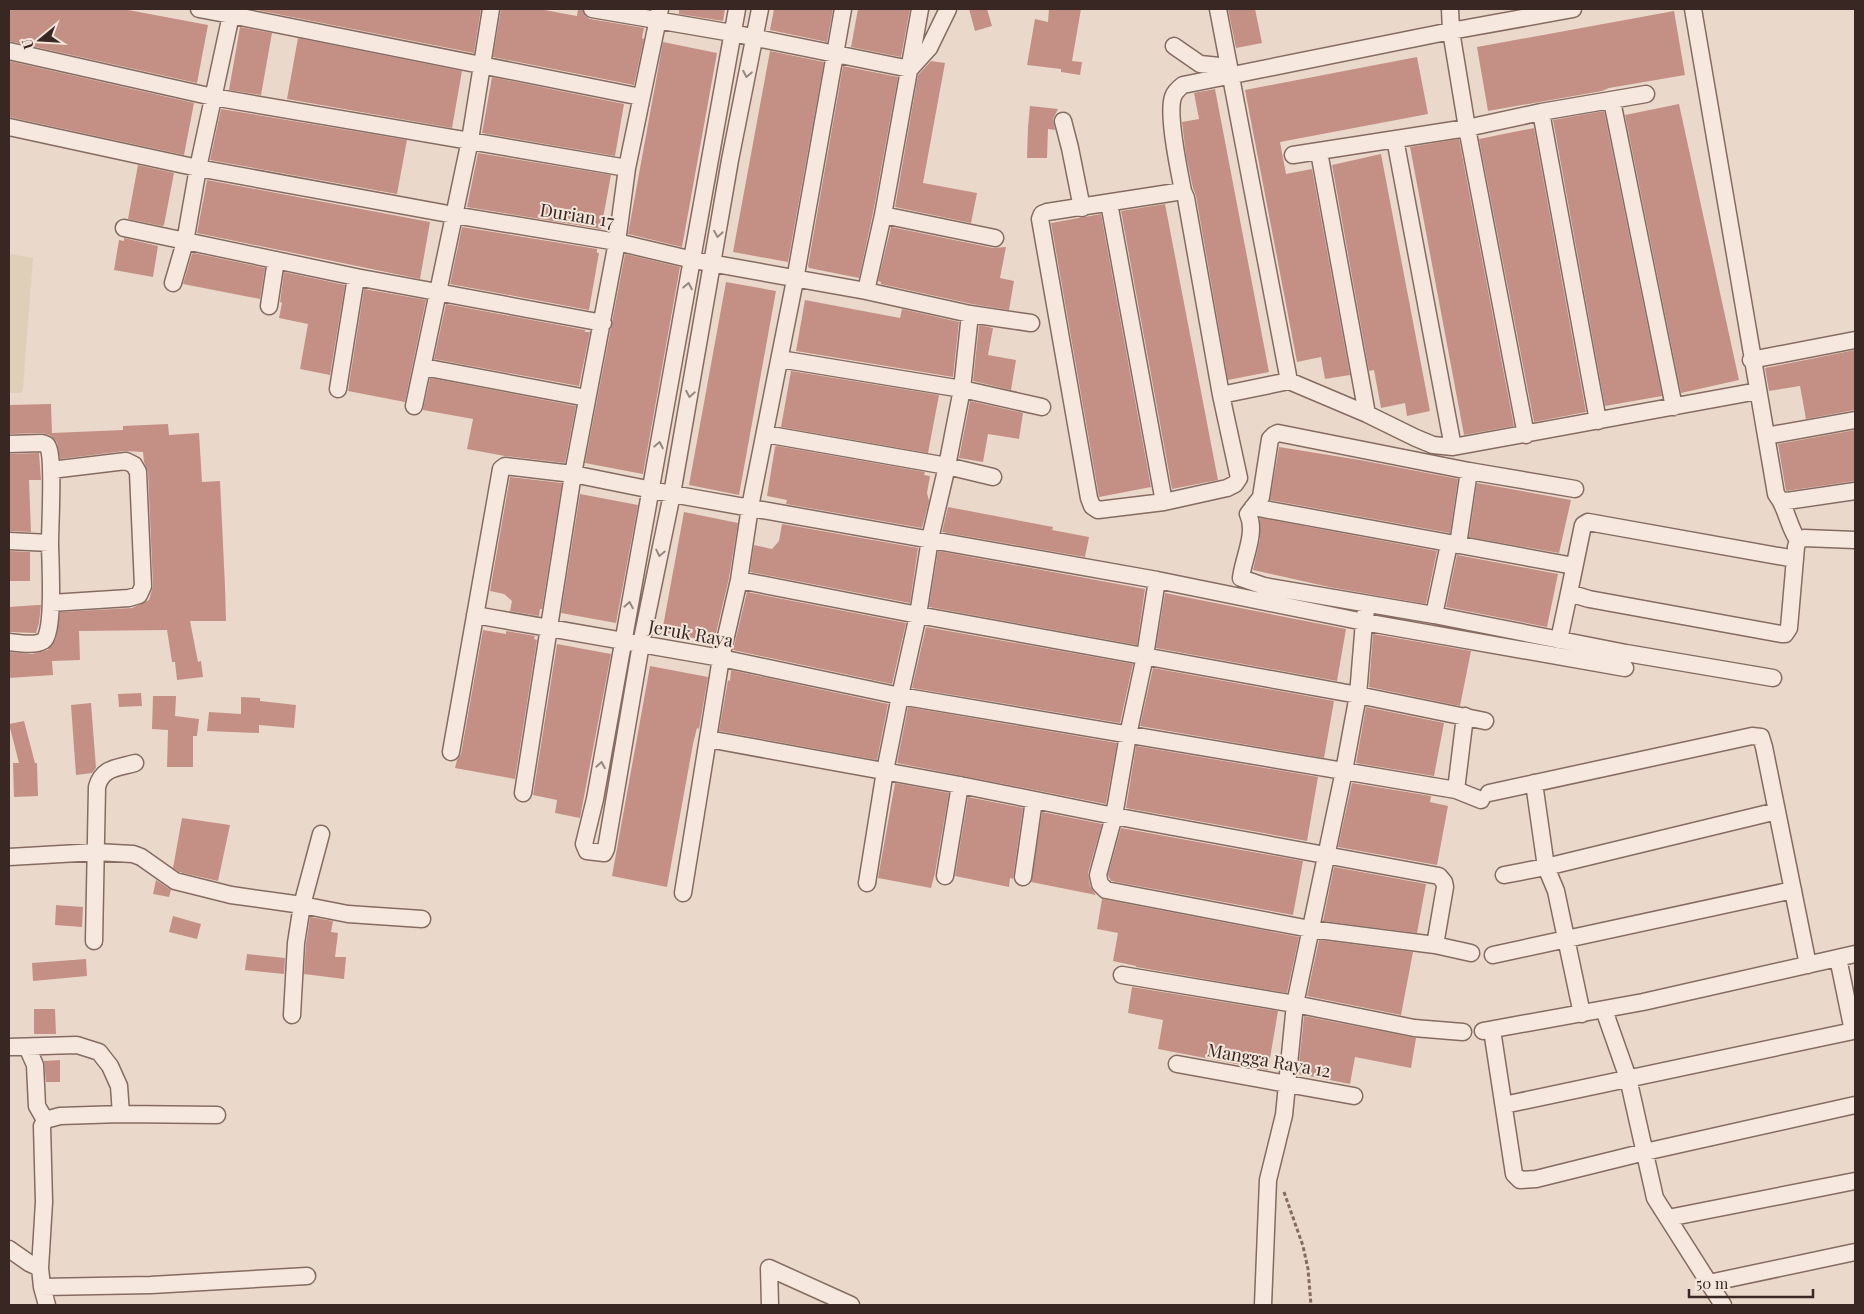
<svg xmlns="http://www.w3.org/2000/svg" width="1864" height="1314" viewBox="0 0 1864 1314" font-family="'Playfair Display',serif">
<rect width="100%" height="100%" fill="#ead9cb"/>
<!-- farmland -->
<path fill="#dfcfb9" d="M9,254l24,4 -10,131 -2,4h-12z"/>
<!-- building -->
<path fill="#c49085" d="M9,9h114l85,16 -11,58 -188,-42z
M251,9h230l-7,44z
M501,9h38l38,7 1,-7h4l3,7 5,3 54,9 -2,10 2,1 -10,46 -141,-28z
M679,9h46l-2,12 -44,-7z
M774,9h59l-6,33 -57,-12z
M858,9h52l-9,48 -50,-10z
M969,9h18l5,17 -17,5z
M1049,9h32l-9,52 10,1 -2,13 -19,-3v-3l-34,-4 8,-46 13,3z
M1228,9h27l7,34 -26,5z
M1674,11l11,64 -76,13 -7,3 -114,20 -11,-64z
M240,27l32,6 -11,62 -32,-5z
M298,38l164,33 -10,57 -165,-29z
M663,42l54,11 -35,194 -54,-13z
M770,51l54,11 -36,200 -55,-10z
M1417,57l11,57 -148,28 6,32 26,-5 38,206 -25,4 -4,-22 -24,5 -52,-272z
M9,61l185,42 -10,52 -175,-38z
M931,61l14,2 -22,120 54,10 -6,30 -76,-16 23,-132z
M843,66l55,11 -25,136 -14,65 -50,-10 -1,-2z
M492,77l132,27 -9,52 -133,-23z
M1215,89l54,283 -41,8 -32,-184 -3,-8 -7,-33 -4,-33 17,-3 -5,-26z
M1679,104l60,276 -58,13 -56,-278z
M1030,106l28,3 -5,10 2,11 -7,-1 -1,29h-20l1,-31z
M221,109l186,31 -10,54 -187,-34z
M1604,111l58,285 -57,10 -52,-286z
M1534,128l52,284 -52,10 -55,-283z
M1459,139l55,287 -50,9 -54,-288z
M478,153l133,22 -10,54 -134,-22z
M1381,154l49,257 -23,5 -2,-13 -24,5 -7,-38 -5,1 -37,-206z
M138,165l36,8 -10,52 -2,1 -34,-7z
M207,180l223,42 -10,57 -223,-46z
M1165,204l53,276 -46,9 -51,-278z
M1101,214l50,273 -52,10 -48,-274z
M462,227l135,22v4h2l-10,57 -139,-26z
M891,227l102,21 13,-1 -6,31 14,3 -5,29 -37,-6 -91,-20v-2l-3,-1z
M124,238l34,8 -5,31 -39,-7 5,-30 5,1z
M194,253l71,15 -5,31 -77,-15 9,-30z
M625,254l55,13 -37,207 -58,-11z
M284,272l61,13 -15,90 -30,-6 8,-45 -29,-6 3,-15 -2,-1z
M726,282l50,9 -37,204 -50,-10z
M364,289l62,11 -21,102 -57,-11z
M805,300l95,18 2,-9 57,13 -6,55 -157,-26z
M446,304l139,26v2h5l-11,54 -145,-27z
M979,325l14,3 -5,27 28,5 -5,30 -38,-9z
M1855,350v60l-49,9 -6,-33 -31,5 -4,-23z
M791,371l148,24 -11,58 -147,-26z
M430,378l146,28 -11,57 -60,-7 -38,-7 6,-30 -50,-9z
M970,401l53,12 -4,26 -31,-5 -5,28 -24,-4z
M51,404l1,29 71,-3v-4l45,-2 1,11 30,-2 3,49 18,-1 5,105 1,35h-36l8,41 3,-1 2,16 -26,3 -2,-18h-3l-5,-32 -88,1 1,29 -28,1 1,14 -44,3v-26l23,2 16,-4 8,-12 4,-26 72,-4 17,-8 4,-14 -5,-114 -4,-10 -1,-10 -18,-1 -65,8 -3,-17 -7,-7 -8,-2 -32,1 -1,-29z
M1855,430v51l-69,10 -8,-47z
M777,446l148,26 -1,3 6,1 -3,17 2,8 -7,27 -136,-24 1,-4 -20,-4 8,-49z
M1279,447l81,13 98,19 -8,54 -180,-33z
M39,453l2,27h-12l2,52 -22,-1v-77z
M510,477l52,6 -20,126h-2l-1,7 -29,-5 2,-10 -8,-7 -14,-3z
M1477,483l94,17 -12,53 -90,-16z
M580,494l58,11 -22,118 -55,-10z
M948,507l105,20 -1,3 37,7 -4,20 -143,-25z
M684,512l54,11 -9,55 -15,64 -52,-10z
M1260,518l177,33 -11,53 -97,-17 -76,-17 7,-31z
M782,524l136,24 -8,55 -160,-31 4,-27 18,4 7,-8z
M9,551l21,1v29h-21z
M938,551l207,38 -8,56 -208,-38z
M1457,555l101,19 -11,53 -101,-20z
M747,592l159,31 -14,61 -159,-34z
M1165,593l181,36 -9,52 -181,-33z
M37,605h4l-2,18 -3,10 -27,-1v-25z
M926,627l207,37 -13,59 -208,-35z
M483,630l23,4v-3l29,5 -1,3 3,1 -22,139 -60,-11 2,-8 4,-6z
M1373,634l98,17 -11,55 -91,-19z
M557,644l54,10 -31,164 -25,-5 2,-13 -24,-5z
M650,666l58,11 -9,52 -2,-1 -4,16 -26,143 -55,-11z
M1153,668l181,33 -10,57 -184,-32z
M731,670l157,34 -11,56 -158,-29 9,-51 2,1z
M141,693l1,13 -23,1 -1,-13z
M153,696h23l-1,20 24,3 -2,17h-4v31h-26l1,-37 -16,-1z
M241,697l19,1v3l36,4 -2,23 -35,-3v8l-52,-2 2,-19 32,2z
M91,703l5,65 -4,5 -16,2 -5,-70z
M908,707l209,36 -11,61 -209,-41z
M1366,707l78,16 -10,53 -78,-13z
M24,721l11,42h2l1,33 -24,1 -1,-34h6l-10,-39z
M1136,746l182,31 -11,64 -181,-33z
M895,783l54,10 -14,80 -4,15 -53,-10z
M1352,783l79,13 -1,6 18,4 -11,59 -99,-18z
M968,797l55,11 -10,71 -3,-1 -1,9 -54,-11z
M1042,812l60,12 -14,49 2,13 6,9 -65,-13z
M182,818l48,7 -12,56 -39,-9 -6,-4z
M1121,828l182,33 -10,54 -182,-34 -3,-6z
M1334,867l92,17 -9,49 -94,-12z
M156,880l15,10 -2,7 -16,-3z
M1102,899l197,38 -12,56 -151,-26v-1l-23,-5 5,-28 -21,-4z
M56,905l27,2 -1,20 -27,-2z
M173,916l28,8 -4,15 -28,-7z
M310,917l23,4 -2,11 7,1 -3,24h11l-2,22 -40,-5 2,-30z
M1319,940l94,12 -12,63 -94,-19z
M247,954l38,4 -1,16 -39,-4z
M86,959l1,17 -54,5 -1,-18z
M1132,987l146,24 -10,59 -110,-21 5,-29 -35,-7z
M34,1009h21l1,25h-22z
M1304,1016l112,22 -5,30 -56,-11 -5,27 -52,-10z
M60,1060v22h-14l-2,-21z"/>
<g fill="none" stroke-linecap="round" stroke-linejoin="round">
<defs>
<path id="minor" d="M232,9l-1,6 410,82
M592,9l140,24 178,36 19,-21 19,-39
M737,9l-142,790 -11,45 3,7 17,2 2,-4 35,-205 31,-150 58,-334 30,-151
M1218,9l71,372
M1450,9l1,22 16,97 59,307
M1693,9l83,485 4,6 7,1 68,-10
M1174,46l26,18 29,3
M9,51l204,46 414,71
M1612,101l62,306
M1541,112l57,309
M1063,121l7,27 12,60
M9,127l189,41 256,47 163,27 76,18 173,31 104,23 61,9
M1395,139l58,308
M1319,152l48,262
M1293,155l174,-27 74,-16 105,-18
M1183,191l3,7 35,197 18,83 -4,6 -8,4 -63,14 -66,8 -6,-4 -3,-8 -49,-279 2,-5 5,-2z
M1183,191c-4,-21 -16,-77 -10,-94 2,-6 6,-9 10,-12l268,-54 122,-22
M1109,203l55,299
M883,215l112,23
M124,228l232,49 247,46
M173,283l12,-41 13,-74 33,-153 -32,-6
M866,291l17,-76 37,-206
M269,306l7,-46
M780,359l182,30 80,18
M1751,360l104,-20
M423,367l164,31
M338,389l18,-112
M1221,395l68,-14 78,33 49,24 17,7 20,2 305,-56
M414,406l56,-266 21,-131
M765,434l182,32 46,11
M1766,436l89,-16
M9,444l33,-1c3,1 5,1 6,4 6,11 2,79 2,96
M1575,489l-106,-18 -191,-38 -4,2 -4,4 -9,58 -13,17c9,19 -5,45 -7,64l23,8 170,29 192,38 147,25
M1780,500c7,12 11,32 18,40
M1253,507l321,59
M9,541l41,2c0,15 5,91 -7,98 -8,5 -25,2 -34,1
M1458,545l11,-74
M739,580l179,35 440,80 127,26
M1157,580l-12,76 -17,79 -14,81 -16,59 2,9 6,6 204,39 125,16 36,8
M1569,593l14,-68 5,-3 207,37
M51,603l78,-5 10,-3 4,-9 -5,-114 -4,-7 -8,-4 -75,9
M475,615l246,43 179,38 556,94 25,10
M1434,615l15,-71
M1559,640l10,-47 20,6 192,35h4l4,-6 7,-81 2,-7 6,-2 51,2
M708,739l252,46 154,31 325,60 5,6 1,5 -10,58
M451,752l50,-283 4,-3 68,8 99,20 485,86 207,42 261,46
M1534,783l12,84 10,24 26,123
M1456,790l9,-74
M523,793l50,-319 44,-232 10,-74 33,-159
M1489,793l263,-57 9,1 3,10 44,218
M9,857l87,-5 37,2 8,3 34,24 56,14 71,10 46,9 74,5
M1504,875l42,-8 231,-56
M945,876l15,-91
M1023,877l11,-77
M867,883l18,-112 15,-75 18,-81 12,-76 17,-73 15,-77 8,-75
M683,893l38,-235 18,-78 11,-73 45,-227 48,-271
M94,941l3,-154c5,-20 21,-19 38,-24
M1493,955l300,-65
M1122,975l173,29 119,24 49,4
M1604,1010l24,68 27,120 68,107
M292,1015l4,-72 6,-38 19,-71
M1492,1030l22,144 6,6 16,-1 109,-27 210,-47
M1483,1031l160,-29 212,-48
M9,1047l68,-2 22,7 11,14 9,20 2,28
M27,1047l8,18 2,41 8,14
M1177,1064l177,32
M1504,1105l349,-74 -15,-73
M1668,1218l187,-37
M9,1249l20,14 11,5 2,19 5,18
M40,1268l4,-66 -2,-76 3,-6 15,-4 61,-2 96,1
M1709,1283l146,-31
M42,1287l109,-2 156,-9
M770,1305l-1,-37 82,37
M1263,1305l5,-125 16,-65 11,-111 49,-233 14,-76 6,-73 2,-11"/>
</defs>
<!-- minor casing -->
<use href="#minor" stroke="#856b61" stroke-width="19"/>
<!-- path -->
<path stroke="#856b61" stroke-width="3" stroke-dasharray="4 2.5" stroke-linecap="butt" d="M1284,1192l19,54 5,23 3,36"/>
<!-- minor -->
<use href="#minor" stroke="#f6e8de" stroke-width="16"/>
</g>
<!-- one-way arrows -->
<defs><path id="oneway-chevron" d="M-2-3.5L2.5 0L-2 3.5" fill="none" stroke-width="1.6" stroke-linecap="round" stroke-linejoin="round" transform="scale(1.25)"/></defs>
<g stroke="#978880">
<use href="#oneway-chevron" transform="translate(747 74) rotate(101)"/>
<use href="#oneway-chevron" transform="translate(718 234) rotate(99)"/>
<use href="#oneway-chevron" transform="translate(688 286) rotate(-79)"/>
<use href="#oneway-chevron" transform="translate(690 394) rotate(100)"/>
<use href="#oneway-chevron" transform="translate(659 445) rotate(-79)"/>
<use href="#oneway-chevron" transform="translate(660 553) rotate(102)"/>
<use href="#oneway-chevron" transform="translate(629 605) rotate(-80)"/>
<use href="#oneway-chevron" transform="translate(601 765) rotate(-80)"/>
</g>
<g text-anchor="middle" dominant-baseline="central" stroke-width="4" stroke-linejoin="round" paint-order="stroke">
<!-- street labels -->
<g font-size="18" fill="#382723" stroke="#f3e5da">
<text transform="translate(577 215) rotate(9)">Durian 17</text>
<text transform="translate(691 633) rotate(10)">Jeruk Raya</text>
<text transform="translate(1269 1060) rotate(10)">Mangga Raya 12</text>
</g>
</g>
<!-- border -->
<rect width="1864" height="1314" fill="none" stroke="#382723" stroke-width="20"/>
<!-- north arrow -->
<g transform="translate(40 40) rotate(252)" stroke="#f3e5da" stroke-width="4" paint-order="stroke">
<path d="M0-4L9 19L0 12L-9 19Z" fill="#382723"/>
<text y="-8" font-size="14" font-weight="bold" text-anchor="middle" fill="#382723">U</text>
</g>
<!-- scale -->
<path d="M1689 1289v8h124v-8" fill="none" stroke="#382723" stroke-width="2.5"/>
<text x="1696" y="1289" font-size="15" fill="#382723" stroke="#f3e5da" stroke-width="4" paint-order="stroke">50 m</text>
</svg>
